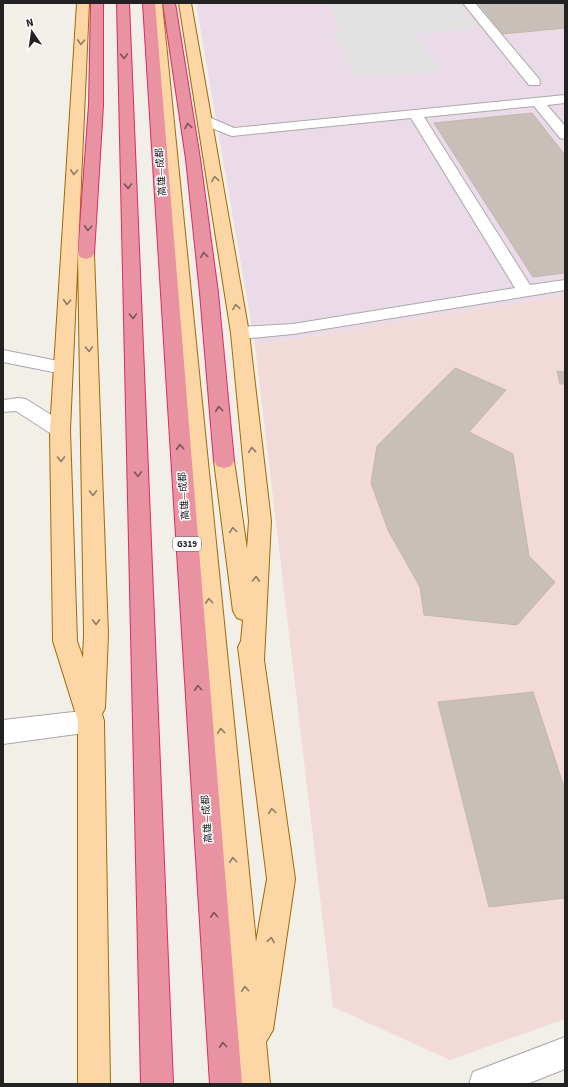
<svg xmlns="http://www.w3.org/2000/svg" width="568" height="1087" viewBox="0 0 568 1087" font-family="'Source Sans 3','Noto Sans SC',sans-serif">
<rect width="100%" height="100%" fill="#f2efe9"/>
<!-- commercial -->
<path fill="#f2dad9" d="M565,295v724l-115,41 -117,-53 -78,-662z"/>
<!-- industrial -->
<path fill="#ebdbe8" d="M196,3h369v292l-310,50z"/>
<!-- parking -->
<path fill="#e2e2e2" d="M328,3h131l20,25 -65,6 28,38 -86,6 -23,-45 7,-5z"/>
<!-- building -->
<path fill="#c7bfb8" stroke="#c4b6ab" d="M478,3h87v25l-62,6z
M532,113l33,42v118l-32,4 -99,-154z
M455,368l51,22 -37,42 44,22 16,102 26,26 -38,43 -93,-10 -4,-28 -32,-57 -17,-47 6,-37z
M557,371l8,1v12h-5z
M533,692l32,98v108l-76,9 -51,-205z"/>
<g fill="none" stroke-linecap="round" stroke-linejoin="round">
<defs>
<path id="minor" d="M463,3h12l64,76 1,3 -1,3h-10z
M565,95v8l-18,2 18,21v13l-5,-1 -26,-32 -110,11 106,168 35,-5v10l-272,44 -53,5 -6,-2 -3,-4 3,-4 6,-2 53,-3 222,-36 -104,-170 -179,18 -31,-12 -2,-3 2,-3h10l23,10z
M3,350l60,12 7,2 2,4 -2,4 -7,2 -60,-12z
M19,398l7,1 41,26 3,5 -3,5 -7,2 -7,-2 -37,-24 -13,1v-12z
M91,710l9,3 4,8 -4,8 -9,3 -88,12v-24z
M565,1037v32l-38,15h-58l4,-12z"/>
<path id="major" d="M77,3h12l-19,427 7,211 6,17 1,-24 -6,-380 2,-3 6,-2 6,2 2,3 14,380 -3,74 -3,6 2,7 6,363h-32v-363l-25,-80 -3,-211z
M150,3h12l94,939 11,-63 -29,-232 3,-6 2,-21 -6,-2 -4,-7 -19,-150 3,-5 7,-2 7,2 3,5 13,88 2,-28 -18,-188 -52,-330h12l58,330 22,188 -7,139 31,219 -22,151 -7,12 4,42h-32z"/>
<path id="highway" d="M91,3h12v102l-9,149 -2,3 -6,2 -6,-2 -2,-3 11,-149z
M117,3h12l44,1081h-32z
M143,3h12l87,1081h-32z
M163,3h12l25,156 18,134 16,168 -3,5 -7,2 -7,-2 -3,-5 -14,-168 -14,-134z"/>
</defs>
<!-- minor casing -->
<use href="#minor" stroke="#a9a9a9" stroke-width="2"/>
<!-- major casing -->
<use href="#major" stroke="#a06b00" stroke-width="2"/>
<!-- highway casing -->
<use href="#highway" stroke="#dc2a67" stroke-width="2"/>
<!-- minor -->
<use href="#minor" fill="#fff" fill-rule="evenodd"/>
<!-- major -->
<use href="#major" fill="#fcd6a4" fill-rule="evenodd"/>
<!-- highway -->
<use href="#highway" fill="#e892a2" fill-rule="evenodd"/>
</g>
<!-- one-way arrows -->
<defs><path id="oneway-chevron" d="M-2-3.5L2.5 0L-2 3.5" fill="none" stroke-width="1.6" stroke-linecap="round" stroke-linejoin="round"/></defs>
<g stroke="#8f7c63">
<use href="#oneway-chevron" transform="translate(81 42) rotate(93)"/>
<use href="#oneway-chevron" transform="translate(74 172) rotate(93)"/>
<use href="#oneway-chevron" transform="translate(215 179) rotate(-99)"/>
<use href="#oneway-chevron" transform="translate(67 302) rotate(93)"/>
<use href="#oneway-chevron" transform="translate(236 307) rotate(-99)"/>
<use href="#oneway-chevron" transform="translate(89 349) rotate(88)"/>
<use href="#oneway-chevron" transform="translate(252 450) rotate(-96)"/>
<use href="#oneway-chevron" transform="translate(61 459) rotate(89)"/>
<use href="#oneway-chevron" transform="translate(93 493) rotate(89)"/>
<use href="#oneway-chevron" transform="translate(233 530) rotate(-98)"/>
<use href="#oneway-chevron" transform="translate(256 579) rotate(-87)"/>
<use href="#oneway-chevron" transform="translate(209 601) rotate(-95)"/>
<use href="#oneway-chevron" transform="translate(96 622) rotate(89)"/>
<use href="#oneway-chevron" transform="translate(221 731) rotate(-95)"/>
<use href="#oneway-chevron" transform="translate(272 811) rotate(-98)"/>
<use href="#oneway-chevron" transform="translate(233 860) rotate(-95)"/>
<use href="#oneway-chevron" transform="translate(271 940) rotate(-81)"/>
<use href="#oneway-chevron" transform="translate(245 989) rotate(-95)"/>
</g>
<g stroke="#7b545c">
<use href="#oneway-chevron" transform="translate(124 56) rotate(88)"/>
<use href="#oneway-chevron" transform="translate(188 126) rotate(-99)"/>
<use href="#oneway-chevron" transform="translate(128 186) rotate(88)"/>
<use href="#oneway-chevron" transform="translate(88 228) rotate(94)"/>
<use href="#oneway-chevron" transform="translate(204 255) rotate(-97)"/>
<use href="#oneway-chevron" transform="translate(133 316) rotate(88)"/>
<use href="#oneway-chevron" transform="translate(219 409) rotate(-95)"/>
<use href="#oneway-chevron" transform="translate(180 447) rotate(-94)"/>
<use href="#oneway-chevron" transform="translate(138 474) rotate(88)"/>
<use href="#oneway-chevron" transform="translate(198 688) rotate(-94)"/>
<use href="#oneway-chevron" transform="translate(214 915) rotate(-94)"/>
<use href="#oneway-chevron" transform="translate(223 1045) rotate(-94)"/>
</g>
<g text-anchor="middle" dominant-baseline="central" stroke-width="3" stroke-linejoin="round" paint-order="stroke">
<!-- shield labels -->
<rect fill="#fff" stroke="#646464" stroke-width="1" x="173" y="537" width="28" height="14" rx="3"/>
<g font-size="9" font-weight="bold" fill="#222">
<text x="187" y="544">G319</text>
</g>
<!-- street labels -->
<g font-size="10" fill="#222" stroke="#fff">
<text transform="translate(161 172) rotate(-94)">高雄—成都</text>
<text transform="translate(184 496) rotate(-94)">高雄—成都</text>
<text transform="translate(207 819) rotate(-94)">高雄—成都</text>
</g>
</g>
<!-- border -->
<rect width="568" height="1087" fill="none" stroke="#222222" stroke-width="8"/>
<!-- north arrow -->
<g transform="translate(32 32) rotate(347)" stroke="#ffffff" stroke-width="3" paint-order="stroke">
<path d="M0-3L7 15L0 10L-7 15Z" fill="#222222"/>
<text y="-6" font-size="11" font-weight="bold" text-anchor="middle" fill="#222222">N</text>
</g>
</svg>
